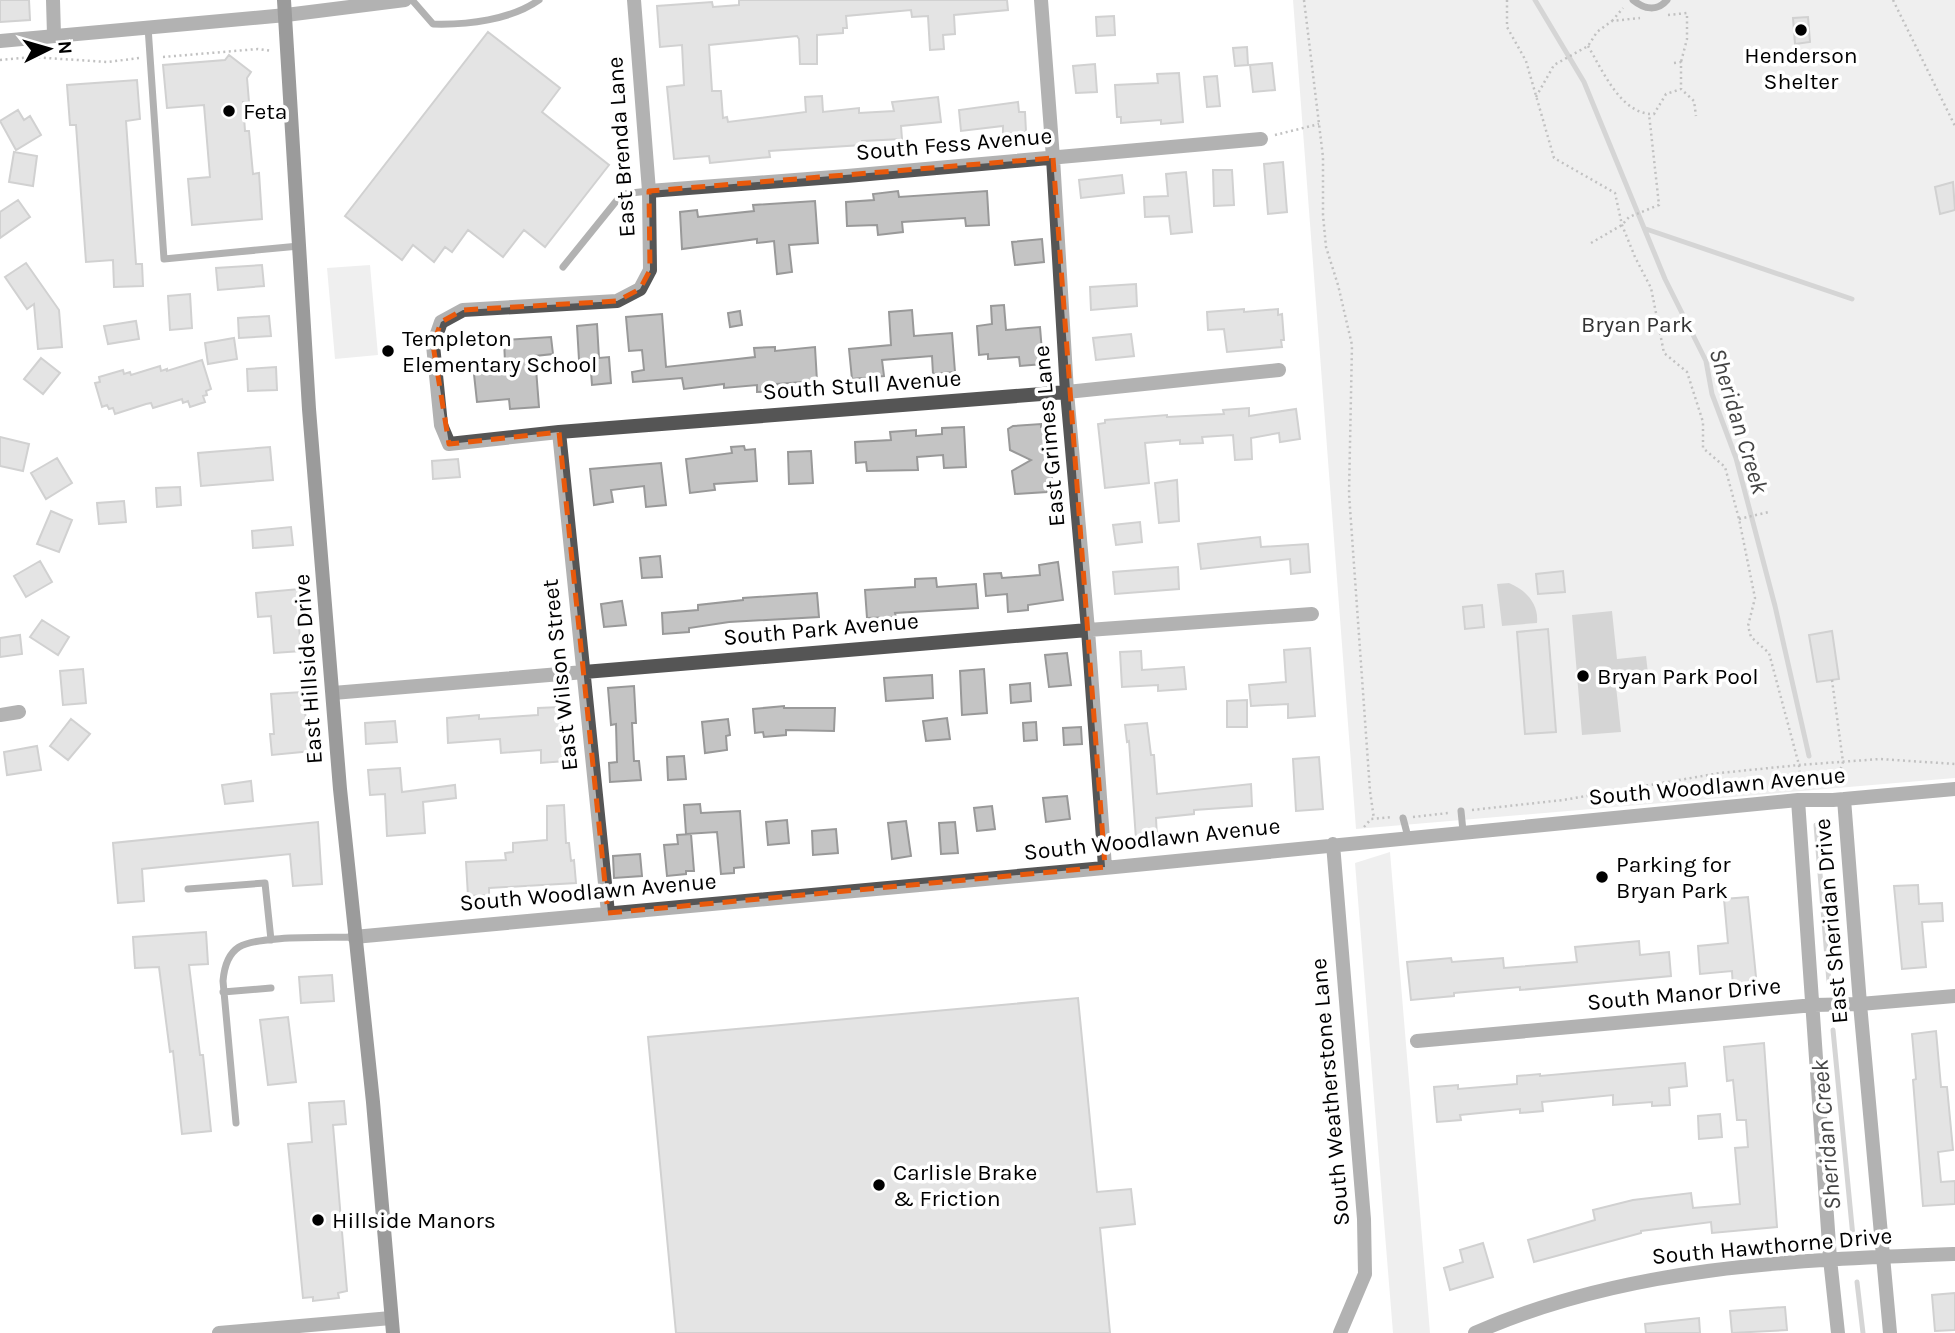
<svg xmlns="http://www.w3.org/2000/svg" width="1955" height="1333" viewBox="0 0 1955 1333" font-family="Karla,sans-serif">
<rect width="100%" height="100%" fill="#fff"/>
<!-- green -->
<path fill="#dcdcdc" d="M1293,0h662v778l-599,51z
M370,265l8,90 -43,4 -8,-91z
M1390,852l40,481h-37l-38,-470z"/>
<!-- water -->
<path fill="#a3a3a3" d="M1509,583c17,7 30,21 28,40l-35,3 -5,-42z
M1612,611l5,48 29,-3 3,26 -33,4 5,46 -39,3 -10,-120z"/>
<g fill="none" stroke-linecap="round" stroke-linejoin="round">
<!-- stream -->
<path stroke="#a3a3a3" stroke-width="5" d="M1535,0l49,82 81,197 41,82 6,33 24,64 39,148 34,150
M1646,229l206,70
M1816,825l13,157
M1833,1030l20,207
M1857,1282l6,51"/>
</g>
<!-- building -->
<path fill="#c4c4c4" stroke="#999" stroke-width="2" d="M0,0h29l1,20 -30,2z
M739,0h268l1,10 -54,5 1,19 -12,1 1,14 -14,1 -2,-34 -16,1 -1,-7 -65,6 1,12h-4v5l-26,2v29h-17l-1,-25 -2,-3 -88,9 3,46h9l2,27 4,-1 1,5 78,-10 -1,-15 17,-1 1,16 36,-4v5l35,-2 -2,-9 46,-5 3,25 -40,4 1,13 -40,2v4l-93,6 1,6 -60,6 -1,-7 -35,3 -7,-72 17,-2 -2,-40 -22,2 -3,-41 55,-4 1,5 26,-2z
M1114,16l1,19 -18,1 -1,-19z
M1808,17l2,25 -15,2 -2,-26z
M488,32l72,56 -18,24 67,53 -64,82 -21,-17 -21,27 -35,-27 -16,22 -7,-5 -11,15 -21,-17 -11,15 -57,-44z
M1247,47l1,18 -13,1 -2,-18z
M229,55l22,17 -4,6 2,24h-6l2,29h4l4,43 6,-1 3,46 -70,6 -4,-46 22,-2 -6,-72 -37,3 -4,-43 62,-5z
M1272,63l3,27 -22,2 -3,-27z
M1095,64l2,28 -21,1 -3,-27z
M1179,73l4,49 -22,2v-4l-40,3v-6h-4l-2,-32 43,-2 -1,-9z
M1217,76l3,30 -13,1 -3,-30z
M137,80l3,39 -14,2 10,143h6l1,22 -29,1 -1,-27 -27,2 -10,-137h-6l-3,-40z
M1018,102l1,10h6l1,20 -23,2v-8l-42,5 -2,-21z
M18,110l6,10 6,-4 11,19 -25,15 -16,-29z
M14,152l23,4 -4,30 -24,-4z
M1283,162l4,50 -19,2 -4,-50z
M1213,170h19l2,35 -20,1z
M1186,172l6,60 -21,2 -2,-18 -24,1 -1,-20 24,-1 -2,-22z
M1122,175l2,18 -43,5 -2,-18z
M1953,182l2,28 -15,4 -5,-27z
M898,191l1,6 88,-6 2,34 -23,1 -1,-8 -63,4 1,10 -25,3 -1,-10 -30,1 -1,-24 28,-2 -1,-6z
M18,200l12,17 -30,21v-26z
M815,201l3,42 -29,2 3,27 -15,2 -3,-33 -17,2v-4l-75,10 -2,-37 17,-2 1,7 56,-6 -1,-6z
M1042,239l2,23 -29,3 -3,-23z
M26,263l33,47 3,37 -24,2 -4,-45 -7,5 -22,-32z
M262,265l2,21 -46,4 -2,-22z
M1136,284l1,22 -46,4 -1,-23z
M190,294l2,34 -22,2 -2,-34z
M1004,305l2,25 34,-3 3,37 -23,2 -1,-9 -31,2v-5l-9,1 -2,-29 15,-2 -1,-18z
M1244,309v3l34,-3v6l4,-1 2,26h-3l1,7 -55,5 -3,-23 -16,1 -1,-18z
M912,310l2,26 38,-3 3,39 -22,2 -1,-18 -50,4 2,16 -32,3 -3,-30 42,-4 -2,-33z
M740,311l2,14 -12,2 -2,-14z
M662,314l4,53 89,-10 -1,-9 21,-1v4l40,-4 2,34 -40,3 1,7 -21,1v-7l-33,3v-4l-40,5 -2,-11 -49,4 -1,-10 12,-2 -2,-20 -13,1 -3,-34z
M269,316l2,20 -32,2 -1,-20z
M136,321l3,18 -31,5 -4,-18z
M597,324l2,34 10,-1 2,26 -19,2 -2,-26 -11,1 -2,-34z
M1131,334l3,22 -38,4 -3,-22z
M551,337l2,17 -18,2 4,51 -29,2 -1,-10 -32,3 -4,-37 32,-3 -1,-22z
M234,338l3,21 -29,5 -3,-21z
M41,358l19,15 -17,21 -19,-15z
M202,360l9,29 -5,2 1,4 -4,1 2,6 -15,5 -2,-6 -5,2 -1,-4 -29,9 -2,-5 -5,1 -31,10 -2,-6 -4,1 -2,-4 -5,2 -7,-24 5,-1 -1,-5 24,-7 1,4 6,-2 1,3 29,-9 1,5 6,-2v2z
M276,367l1,23 -29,1 -1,-22z
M1249,408v8l47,-7 4,30 -20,3 -1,-9 -28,5 1,21 -17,1 -2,-25 -31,2 1,6 -23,1v-4l-35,3 4,40 -44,5 -7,-64 7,-1v-3l62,-5v2l57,-3 -1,-4z
M1041,424v3h6l6,61 -6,1v3l-32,2 -3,-23 19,-11 -21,-10 -2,-21 5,-3z
M964,427l2,40 -22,1 -1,-13 -26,2 1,13 -51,1 -1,-9 -10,1 -1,-21 36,-2 -1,-8 26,-2v6l26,-2v-6z
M0,437l29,7 -6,27 -23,-5z
M744,446l1,4 10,-1 2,32 -43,3 1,6 -25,3 -4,-34 46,-6 -1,-6z
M270,447l3,33 -72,6 -3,-33z
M811,451l2,32 -24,1 -1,-32z
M57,458l15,25 -26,16 -15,-26z
M458,459l2,18 -27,2 -1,-18z
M661,463l5,42 -20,2 -2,-21 -33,4 2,12 -19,3 -4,-36z
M1177,480l2,41 -20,2 -4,-40z
M180,487l1,18 -24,2 -1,-19z
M124,501l2,21 -27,2 -2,-21z
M51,511l21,9 -13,32 -22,-8z
M1140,522l2,20 -26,3 -3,-20z
M291,527l2,18 -40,3 -1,-17z
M1260,537l1,10 47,-3 2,28 -19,2 -1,-15 -89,10 -3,-25z
M660,556l2,21 -20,1 -2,-20z
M40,561l12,21 -26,15 -12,-21z
M1058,562l5,38 -35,5v5l-20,2 -1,-18 -21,2 -2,-22 17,-1 1,5 38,-3 -1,-10z
M1178,567l1,22 -64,5 -2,-22z
M1563,571l2,21 -27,2 -2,-20z
M936,578l1,9 39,-3 2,24 -83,5 1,4 -29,1 -2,-28 50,-3v-8z
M299,589l2,24 -3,1 3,37 -27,2 -3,-37 -13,1 -2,-24z
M817,593l2,24 -90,5 -40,6v4l-26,2 -1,-21 36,-3v-5l45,-5v-2z
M622,601l4,24 -22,2 -3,-23z
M1482,605l2,22 -19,2 -2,-22z
M42,620l27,17 -11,18 -28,-18z
M1548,629l8,103 -31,2 -8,-102z
M1832,631l7,48 -22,3 -8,-47z
M20,635l2,19 -22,3v-19z
M1310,648l5,68 -27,2v-14l-37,2 -2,-21 37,-3 -2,-32z
M1141,651l1,19 42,-3 2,22 -28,2v-6l-36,2 -2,-35z
M1067,653l4,32 -22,2 -4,-32z
M83,669l3,34 -23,2 -3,-34z
M984,669l3,44 -25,2 -2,-44z
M932,675l1,23 -47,3 -2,-23z
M1030,683l1,18 -20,2 -1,-18z
M634,686l2,37h-4l2,38h5l2,19 -31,2 -1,-19 8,-1 -1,-38 -5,1 -3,-37z
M303,692l4,39h4l1,20 -40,4 -2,-21h4l-3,-40z
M1247,700v27h-20v-26z
M784,706v2h51l-1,23 -48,-1v5l-22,2 -1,-5 -8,1 -2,-24z
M560,707l5,54 -24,2v-13l-40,3 -1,-14 -52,4 -1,-25 32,-3v4l59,-4v-7z
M947,718l3,21 -24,2 -3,-20z
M71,719l19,15 -22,26 -18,-14z
M728,719l2,16 -4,1 1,14 -22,3 -3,-31z
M395,721l2,21 -31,2 -1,-21z
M1036,722l1,18 -13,1 -1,-18z
M1147,723l4,32h3l3,39 94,-10 1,22 -58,4v4l-38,4 1,20 -21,1 -7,-98 -2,1 -2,-17z
M1081,727l1,17 -18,1 -1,-17z
M37,746l4,24 -34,5 -3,-23z
M684,756l2,23 -18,1 -1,-23z
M1319,757l4,52 -27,2 -3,-52z
M400,768l2,24 53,-7 1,13 -33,4 2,31 -38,3 -2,-42 -15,1 -2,-25z
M251,781l2,20 -28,3 -3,-19z
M1067,796l3,23 -24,3 -3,-24z
M700,804l1,9 39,-2 4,56 -10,1v5l-13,1 -4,-42 -31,2 -2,-29z
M564,805l2,38h3l2,18 3,-1 2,23 -87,5v7l-21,1 -2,-34 40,-2 -1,-7 8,-1v-9l34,-3v-34z
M992,806l3,23 -18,2 -3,-23z
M787,820l2,23 -21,2 -2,-23z
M906,821l5,35 -19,3 -4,-36z
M318,822l4,62 -29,2 -3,-32 -148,15 2,32 -26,2 -5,-60z
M955,822l3,31 -17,1 -2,-31z
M836,829l2,24 -25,2 -1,-24z
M691,834l3,37h-8v3l-19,2 -3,-31 14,-1 -1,-9z
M640,854l2,22 -28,2 -1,-22z
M1918,885l1,19 23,-1 1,18 -21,1 4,45 -24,2 -8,-83z
M1748,897l9,90 -24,2 -1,-18 -32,3 -2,-28 30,-3 -4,-44z
M206,932l2,32 -19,1 11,90h3l8,76 -29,3 -9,-83 -3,1 -11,-85 -24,1 -2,-31z
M1639,941l1,14 29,-3 2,24 -151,14v-3l-66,6v3l-43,4 -4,-38 44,-4 1,4 51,-4 1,10 73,-6 -2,-15z
M332,975l2,26 -33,2 -2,-26z
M1078,998l19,194 34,-3 4,35 -35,4 10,105h-434l-28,-296z
M288,1017l8,65 -28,3 -8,-65z
M1936,1031l5,56h6l6,63 -15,2 3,30 14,-1v23l-32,2 -10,-126 3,-1 -4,-45z
M1764,1043l13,184 -65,6 -1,-11 -70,9v2l-107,29 -6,-22 67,-20 -2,-10 40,-10 58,-7 2,15 47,-4 -5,-56 13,-1 -2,-27h-9l-4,-40 -6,1 -3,-34z
M1685,1063l2,23 -18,2 1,17 -18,1v-4l-39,3v-10l-71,7 1,9 -23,2v-4l-60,6 1,5 -24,2 -3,-35 24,-2v4l59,-5v-8l23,-2v2z
M344,1101l2,23 -13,1 14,166 -9,2 1,5 -26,3v-4l-10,1 -15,-154 24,-2 -3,-39z
M1720,1114l2,23 -23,2 -1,-23z
M1483,1243l10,34 -43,13 -6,-22 19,-6 -3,-12z
M1955,1293v37l-20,1 -3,-36z
M1785,1307l2,23 -55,3 -2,-22z
M1699,1318l1,15h-54l-1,-9z"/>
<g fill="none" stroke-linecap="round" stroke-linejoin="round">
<!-- path -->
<path stroke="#777" stroke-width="2.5" stroke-dasharray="2 3.5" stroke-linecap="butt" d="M1304,0l19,157v58l3,32 12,38 14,60 -3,149 21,297 4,28
M1507,0v27l19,34 28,97 61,35 7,32 13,32 16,31 13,65 23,19 16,50v26l22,19 14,52 16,79 -7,28 3,11 18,16 30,112 2,20
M1893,0l62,126
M1668,15l19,-2v26l-6,23
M1612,21l11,-13
M1588,46c15,25 33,69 66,68l12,-20 15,-5
M163,57l95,-8 14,2
M0,60l31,-3 77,5 31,-4
M1674,63l7,-1v27l13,12 2,15
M1536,97l18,-32 34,-19 9,-14 15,-11 28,-3
M1275,135l44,-11
M1591,243l31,-18 7,-8 30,-12 -10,-91
M1739,519l30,-7
M1832,680l11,82 -7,21
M1472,810l91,-10 157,-27 79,-8 81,-6 75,5
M1413,817l35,-4
M1364,827l7,-8 21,-2"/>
<!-- service -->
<path stroke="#555" stroke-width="7" d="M412,0l21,24c34,1 78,-4 106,-24
M1633,0c11,9 24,12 34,0
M148,27l16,232 135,-13
M563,267l59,-73 27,-3
M1461,811l2,20
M1403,818l5,19
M188,889l77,-6 6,57
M223,992l48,-4
M236,1123l-13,-142c1,-12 5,-27 16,-34 20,-12 89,-9 115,-10"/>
<!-- minor -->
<path stroke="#555" stroke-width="14" d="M53,0l1,35
M634,0l15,191 1,79 -10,19 -23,12 -154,9 -22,12 -8,23 8,80 8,19 110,-12 508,-40 212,-22
M1041,0l12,158 14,234 21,238 17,237
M649,191l198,-15 414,-37
M559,432l49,481
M333,693l755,-63 224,-16
M0,715l19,-3
M1844,799l16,205 30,329
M1798,800l32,459 8,74
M1333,844l31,375 1,55 -25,59
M354,937l761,-70 683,-67h35l122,-11
M1417,1041l397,-36 46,-1 95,-8
M219,1333l172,-15
M1475,1333c150,-67 318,-73 480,-79"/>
<!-- tertiary -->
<path stroke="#555" stroke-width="14" d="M0,41l286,-26 119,-15"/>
<!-- secondary -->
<path stroke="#222" stroke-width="14" d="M284,0l25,409 31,380 33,313 20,231"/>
</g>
<!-- marked area -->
<path d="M0 0H1955V1333H0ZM1053,158l52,709 -497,46 -49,-481 -110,12 -16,-99 8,-23 22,-12 154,-9 23,-12 10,-19 -1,-79z" fill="#fff" fill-opacity=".55" fill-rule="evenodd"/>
<path fill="none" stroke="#e8590c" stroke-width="5" stroke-dasharray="14 9" stroke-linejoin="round" d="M1053,158l52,709 -497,46 -49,-481 -110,12 -16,-99 8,-23 22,-12 154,-9 23,-12 10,-19 -1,-79z"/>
<!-- markers -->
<g fill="#000" stroke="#fff" stroke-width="2.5">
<circle cx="1801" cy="30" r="7"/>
<circle cx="229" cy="111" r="7"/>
<circle cx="388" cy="351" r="7"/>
<circle cx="1583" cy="676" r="7"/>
<circle cx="1602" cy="877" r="7"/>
<circle cx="879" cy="1185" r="7"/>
<circle cx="318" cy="1220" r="7"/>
</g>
<g text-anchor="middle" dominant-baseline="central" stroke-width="7" stroke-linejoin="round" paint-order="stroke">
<!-- poi labels -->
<g font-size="23" fill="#000" stroke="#fff" text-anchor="start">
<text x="1801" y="55" text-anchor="middle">Henderson<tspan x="1801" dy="26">Shelter</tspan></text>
<text x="243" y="111">Feta</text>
<text x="402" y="338">Templeton<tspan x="402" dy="26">Elementary School</tspan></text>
<text x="1597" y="676">Bryan Park Pool</text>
<text x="1616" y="864">Parking for<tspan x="1616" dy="26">Bryan Park</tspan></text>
<text x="893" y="1172">Carlisle Brake<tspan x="893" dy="26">&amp; Friction</tspan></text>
<text x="332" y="1220">Hillside Manors</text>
</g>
<!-- street labels -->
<g font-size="23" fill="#000" stroke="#fff">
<text transform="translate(954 144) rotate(-5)">South Fess Avenue</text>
<text transform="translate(621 147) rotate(-94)">East Brenda Lane</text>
<text transform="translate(862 385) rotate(-4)">South Stull Avenue</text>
<text transform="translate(1049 436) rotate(-95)">East Grimes Lane</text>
<text transform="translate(821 629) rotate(-5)">South Park Avenue</text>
<text transform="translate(308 669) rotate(-94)">East Hillside Drive</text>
<text transform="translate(560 675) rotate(-96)">East Wilson Street</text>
<text transform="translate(1717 786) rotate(-5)">South Woodlawn Avenue</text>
<text transform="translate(1152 839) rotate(-6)">South Woodlawn Avenue</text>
<text transform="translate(588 892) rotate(-5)">South Woodlawn Avenue</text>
<text transform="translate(1831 921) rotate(-95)">East Sheridan Drive</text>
<text transform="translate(1684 994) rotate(-5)">South Manor Drive</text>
<text transform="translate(1330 1092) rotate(-95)">South Weatherstone Lane</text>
<text transform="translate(1772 1246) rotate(-5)">South Hawthorne Drive</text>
</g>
<!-- park labels -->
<g font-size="23" fill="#333" stroke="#fff">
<text x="1637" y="324">Bryan Park</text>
</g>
<!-- water labels -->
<g font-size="24" font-style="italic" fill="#444" stroke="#fff">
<text transform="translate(1739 421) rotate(73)">Sheridan Creek</text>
<text transform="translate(1826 1135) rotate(-95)">Sheridan Creek</text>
</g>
</g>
<!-- north arrow -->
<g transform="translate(49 49) rotate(85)" stroke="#ffffff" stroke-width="5" paint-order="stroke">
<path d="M0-5L12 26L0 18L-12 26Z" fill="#000000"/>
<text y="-10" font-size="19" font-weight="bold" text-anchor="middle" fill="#000000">N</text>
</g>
</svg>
